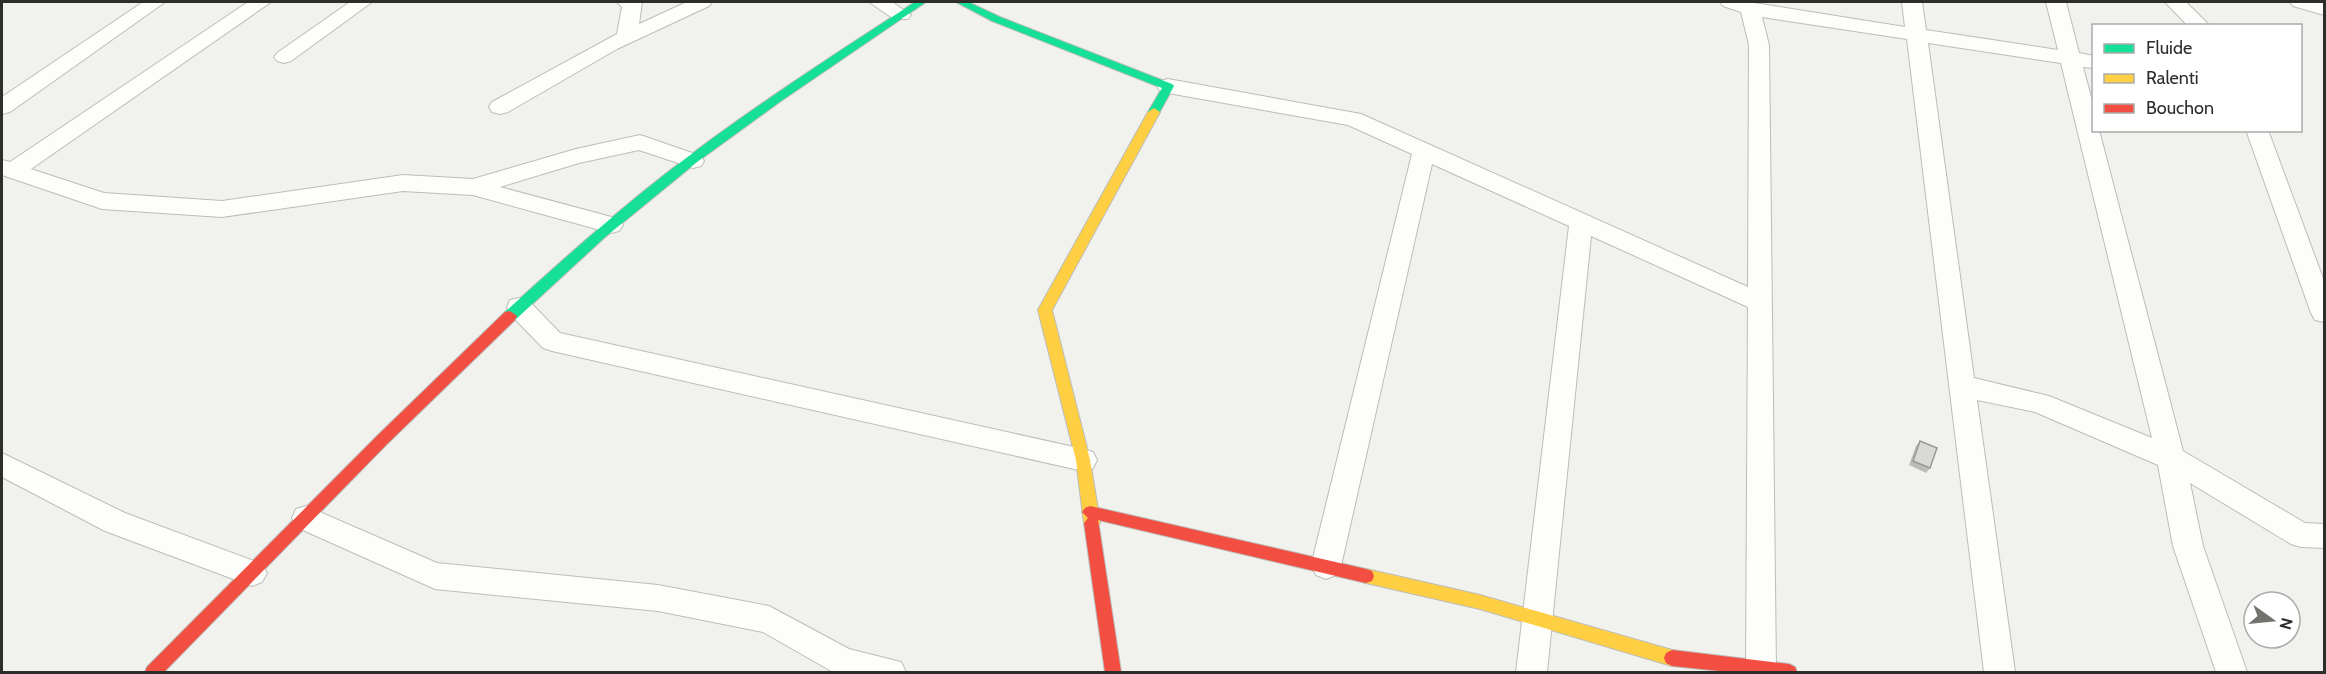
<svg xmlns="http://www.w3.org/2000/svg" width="2326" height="674" viewBox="0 0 2326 674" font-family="Cabin,sans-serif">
<rect width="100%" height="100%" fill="#f1f1ed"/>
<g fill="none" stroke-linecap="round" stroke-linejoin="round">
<defs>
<path id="street" d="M143,2h22l-155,110 -8,2v-17z
M248,2h23l-240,167 73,24 118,8 181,-26 70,4 103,-30 64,-14 61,21 3,5 -3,5 -8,2 -54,-18 -60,13 -79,24 119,32 4,6 -4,6 -8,2 -138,-38 -70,-4 -181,26 -120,-8 -100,-34v-15l8,2z
M350,2h22l-81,59 -7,2 -7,-2 -3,-4 3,-4z
M617,2h25l-3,22 48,-22h25l-3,4 -92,43 -109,63 -8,2 -8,-2 -3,-5 3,-5 125,-68 5,-27z
M869,2h23l19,13 -3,4h-14z
M1720,2h28l157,25 -3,-25h20l4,28 132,20 -12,-48h20l13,51 15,3v12l-11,-1 11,41v22h5l84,321 122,72 19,1v24l-23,-1 -10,-3 -101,-61 13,63 44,126h-31l-43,-126 -15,-81 -123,-53 -58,-12 38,272h-31l-77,-633 -145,-22 7,28 7,627h-28l-2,-3 2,-362 -157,-71 -44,436h-31l53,-446 -137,-62 -91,402 -5,9 -10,4 -10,-4 -5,-9 101,-412 -64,-29 -180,-32 -8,-2 -3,-5 3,-5 8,-2 193,35 387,173 1,-242 -8,-33 -18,-6zM1928,43l133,20 91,375 -103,-42 -75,-18z
M2165,2h21l24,24h-22z
M2290,2l34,1v12l-31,-9z
M2246,130h22l56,151v41l-9,-2 -4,-7z
M519,298l9,2 32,33 523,116 10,3 4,8 -4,8 -10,3 -531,-120 -9,-3 -33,-34 -3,-7 3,-7z
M2,453l123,60 137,51 5,9 -5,9 -10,4 -147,-55 -103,-54z
M306,506l131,57 221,22 111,21 80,43 52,13 5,10h-73l-70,-40 -105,-21 -223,-22 -139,-62 -4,-9 4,-9z"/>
<path id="fast" d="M915,2h11l-145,99 -84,61 -93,76 -89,82h-10l-2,-4 2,-4c52,-47 104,-94 159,-137 80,-62 166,-118 251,-173z
M956,2h12l32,15 172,67 2,2 -16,29h-8l-2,-3 14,-24 -170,-67z"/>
<path id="slow" d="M1154,108l6,4 -108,198 38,150 10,63 -3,5 -5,1 -5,-1 -3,-5 -8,-63 -38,-150 110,-198z
M1366,569l114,26 192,55 6,3 2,5 -2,5 -6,3 -192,-57 -114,-26 -6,-2 -2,-5 2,-5z"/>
<path id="jam" d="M510,311l7,5 -2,4 -128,124 -223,228h-19l2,-5 230,-231 128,-124z
M1090,506l276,63 6,2 2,5 -2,5 -6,2 -268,-63 23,152h-16l-21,-149 4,-5 -6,-6 3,-4z
M1672,650l117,14 6,3 2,5h-67l-58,-6 -6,-3 -2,-5 2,-5z"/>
</defs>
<!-- street casing -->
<use href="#street" stroke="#bcbcb9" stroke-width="2"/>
<!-- fast casing -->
<use href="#fast" stroke="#bcbcb9" stroke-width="2"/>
<!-- slow casing -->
<use href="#slow" stroke="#bcbcb9" stroke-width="2"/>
<!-- jam casing -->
<use href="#jam" stroke="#bcbcb9" stroke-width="2"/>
<!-- street -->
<use href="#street" fill="#fdfdfc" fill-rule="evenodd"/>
<!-- fast -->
<use href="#fast" fill="#16e098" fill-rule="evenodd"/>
<!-- slow -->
<use href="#slow" fill="#ffcf43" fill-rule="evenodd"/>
<!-- jam -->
<use href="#jam" fill="#f24e42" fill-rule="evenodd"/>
</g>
<!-- wall -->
<path fill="#bbbbb8" d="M1920,441l10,27 -4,5 -17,-8 7,-19z"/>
<!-- building -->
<path fill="#d9d9d6" stroke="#989896" stroke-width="1.5" d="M1920,441l17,7 -7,20 -17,-7z"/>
<!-- border -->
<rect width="2326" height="674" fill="none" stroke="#2d2d2a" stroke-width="6"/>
<!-- legend -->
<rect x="2092" y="24" width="210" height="108" fill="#ffffff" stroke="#ababaa" stroke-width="1.5"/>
<rect x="2104" y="44" width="30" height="9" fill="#16e098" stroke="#ababaa" stroke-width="1.5"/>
<text x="2146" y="54" font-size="18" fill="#2d2d2a">Fluide</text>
<rect x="2104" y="74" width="30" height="9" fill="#ffcf43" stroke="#ababaa" stroke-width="1.5"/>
<text x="2146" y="84" font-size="18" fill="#2d2d2a">Ralenti</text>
<rect x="2104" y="104" width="30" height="9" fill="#f24e42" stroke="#ababaa" stroke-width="1.5"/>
<text x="2146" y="114" font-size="18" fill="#2d2d2a">Bouchon</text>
<!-- north arrow -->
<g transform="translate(2272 620) rotate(105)"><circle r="28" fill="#ffffff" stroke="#ababaa" stroke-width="1.5"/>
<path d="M0-4.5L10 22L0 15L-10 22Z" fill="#72726e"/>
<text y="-9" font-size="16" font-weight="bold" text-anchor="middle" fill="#2d2d2a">N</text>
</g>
</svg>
